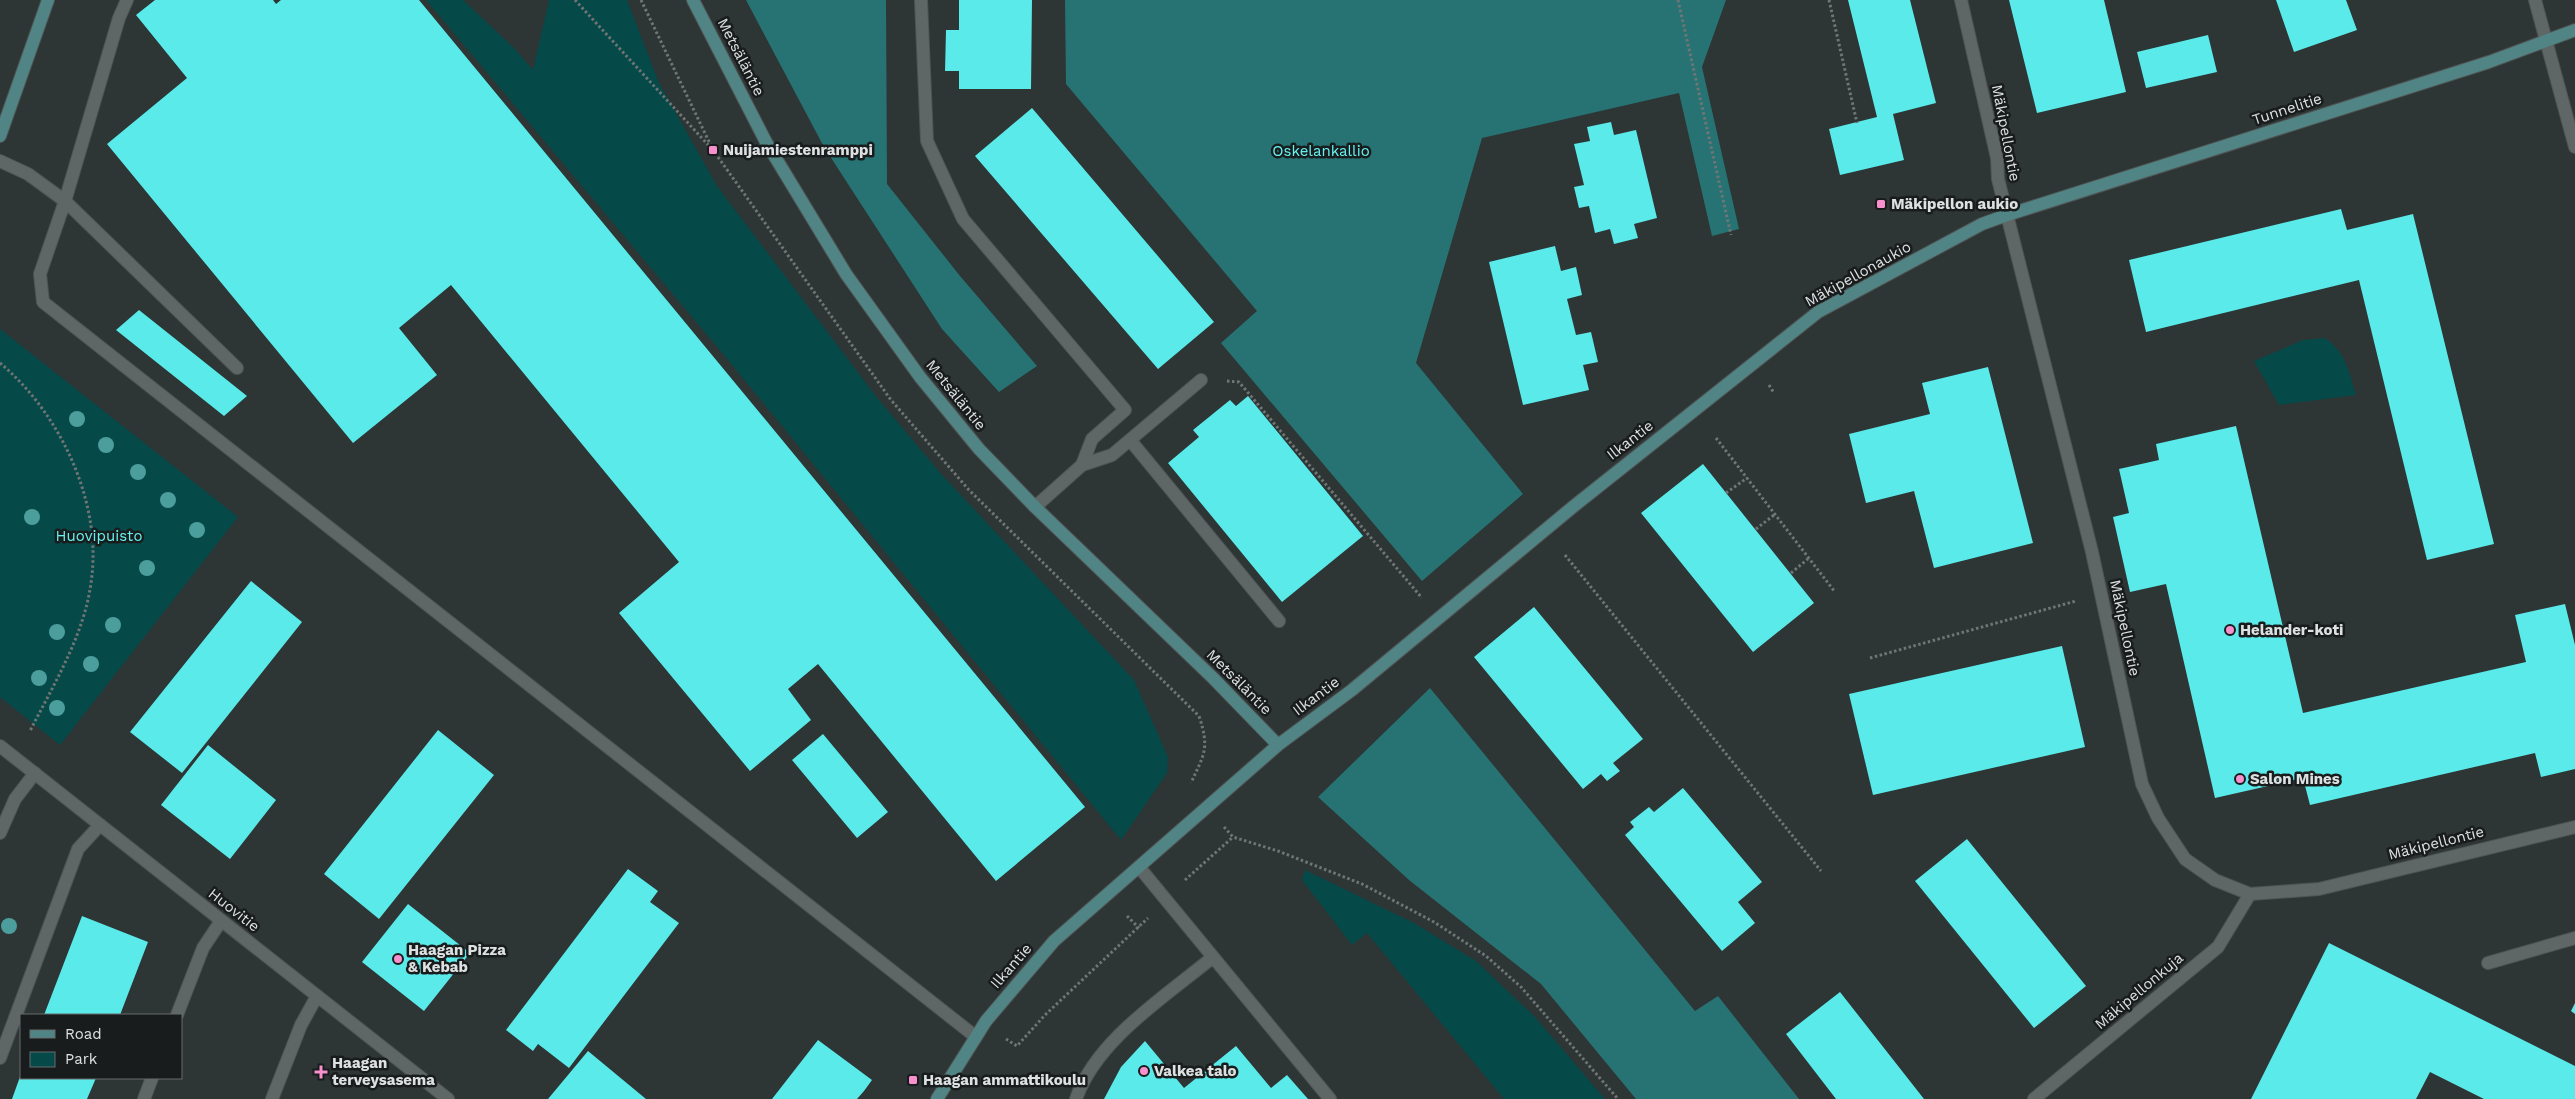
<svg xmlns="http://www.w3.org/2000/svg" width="2575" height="1099" viewBox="0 0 2575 1099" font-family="'Work Sans',sans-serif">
<rect width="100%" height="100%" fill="#2e3535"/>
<!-- green -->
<path fill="#064949" d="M426,0h37l52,49 18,21 16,-70h78l32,83 58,103 161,213 65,77 191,204 34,77 -1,16 -46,67 -398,-486z
M0,329l238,188 -178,228 -60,-48z
M2325,338c21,14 24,34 31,57l-77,10 -25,-44 49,-21z
M1305,870l109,53 62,38 59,56 70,82h-101l-137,-166 -15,12 -50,-65z"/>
<!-- forest -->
<path fill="#277373" d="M746,0h140l1,184 73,92 77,90 -38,26 -57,-63 -118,-182z
M1065,0h661l-24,67 37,162 -27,7 -33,-143 -197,45 -66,225 107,131 -101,87 -201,-238 36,-32 -191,-227z
M1430,688l265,323 23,-15 81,103h-163l-95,-115 -132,-104 -91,-83z"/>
<!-- building -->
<path fill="#59eae9" d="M155,0h118l3,4 5,-4h138l666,807 -89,74 -178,-217 -30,25 23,31 -61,51 -131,-158 60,-51 -228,-277 -52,43 38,47 -84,68 -246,-299 80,-66 -51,-63z
M959,0h73l-1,89h-72v-18h-14l1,-41h13z
M1848,0h62l26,103 -43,11 11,46 -64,15 -11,-46 48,-12z
M2009,0h95l22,92 -89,21z
M2276,0h70l11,30 -63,22z
M2208,35l9,37 -71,16 -9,-36z
M1032,108l182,214 -56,47 -183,-213z
M1611,122l3,13 22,-5 21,88 -23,6 4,14 -24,6 -4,-15 -15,4 -6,-27 -10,2 -5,-21 10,-2 -10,-41 16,-3 -3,-14z
M2341,209l6,21 66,-16 81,330 -67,16 -68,-280 -213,52 -17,-72z
M1555,246l6,25 15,-4 6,28 -15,4 9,36 15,-3 7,30 -15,3 6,25 -66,15 -34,-143z
M139,310l108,86 -23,20 -108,-86z
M1988,367l45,176 -99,25 -20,-77 -48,12 -17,-69 81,-20 -8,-31z
M1248,396l115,140 -81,66 -114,-139 31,-26 -6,-7 37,-30 6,6z
M2236,426l67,287 223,-51 -11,-47 50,-11 10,41v124l-34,8 -6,-24 -225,52 -7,-27 -88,20 -49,-214 -36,8 -17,-75 16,-4 -10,-44 40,-9 -3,-16z
M1703,464l111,139 -61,49 -112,-139z
M251,581l51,41 -120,151 -52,-41z
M1534,607l109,132 -30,24 7,8 -13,10 -6,-7 -18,15 -109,-132z
M2062,646l23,101 -212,48 -24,-101z
M438,730l56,45 -115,144 -55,-45z
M823,734l65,78 -31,26 -65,-78z
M208,745l68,55 -46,59 -69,-54z
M1683,788l79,94 -24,20 17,21 -33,28 -97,-116 9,-8 -4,-5 19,-15 5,5z
M1967,839l119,147 -52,42 -119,-147z
M628,869l30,22 -8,11 29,21 -110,145 -31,-24 -5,7 -27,-21z
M408,904l62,49 -46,58 -62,-49z
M82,916l66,26 -28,73h-76z
M2329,943l246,123v33h-91l-54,-27 -14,27h-165z
M1840,992l84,107h-88l-50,-65z
M2575,1003v11l-4,-3z
M818,1040l54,40 -8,11 -7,8h-85z
M1145,1041l39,47 52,-42 35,42 16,-13 21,24h-204l17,-32z
M588,1051l58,48h-98z
M21,1074v4h75l-9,21h-75z"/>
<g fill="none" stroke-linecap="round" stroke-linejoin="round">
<defs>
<path id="lane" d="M127,0l-8,18 -54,183 -25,73 3,28 933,735
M921,0l6,141 36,78 162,191 -33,29 -10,26
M0,161l28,13 37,27 172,167
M1130,440l149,181
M1035,507l47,-42 30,-10 89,-75
M0,833l15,-34 20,-26
M1139,867l191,232
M2488,963l87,-25
M177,1015l26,-67 18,-27
M0,1058l78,-209 22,-24
M144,1099l8,-21
M272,1099l29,-74 16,-29
M1076,1099c20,-59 90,-103 137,-142"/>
<path id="street" d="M1961,0l36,158 1,21 94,373 50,232 16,34 27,41 30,21 35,14 69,-5 256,-62
M2535,0l40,147
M0,746l448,353
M2034,1099l184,-152 32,-53"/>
<path id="secondary" d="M693,0l73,142 80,132 74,103 59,72 56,58 178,171 65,67
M0,136l48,-136
M937,1099l49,-78 68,-80 224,-196 74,-55 222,-184 244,-194 164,-88 25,-9 482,-153 86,-32"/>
</defs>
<!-- lane casing -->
<use href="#lane" stroke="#4e5453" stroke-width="14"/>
<!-- street casing -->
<use href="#street" stroke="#4e5453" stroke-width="14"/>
<!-- secondary casing -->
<use href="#secondary" stroke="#4e5453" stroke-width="14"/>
<!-- path -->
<path stroke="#707575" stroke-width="3" stroke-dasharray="2.5 2.5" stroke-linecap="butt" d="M575,0l136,148
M641,0l72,150 178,250 78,90 230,226c11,33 5,38 -8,67
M1678,0l53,235
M1829,0l28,123
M0,363c61,51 103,141 91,220 -7,52 -37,101 -61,148
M1227,381l12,1 183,216
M1769,385l5,8
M1716,438l119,154
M1726,493l21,-15
M1756,529l18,-14
M1565,555l256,316
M1791,573l18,-15
M1870,658l206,-57
M1224,827l9,10 45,14 84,33 72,38 52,34 35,31 97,112
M1185,880l48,-43
M1127,916l12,12
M1006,1039l11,7 28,-31 103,-97"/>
<!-- lane -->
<use href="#lane" stroke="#5f6766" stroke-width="12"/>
<!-- street -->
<use href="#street" stroke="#5f6766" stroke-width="12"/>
<!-- secondary -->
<use href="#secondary" stroke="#518585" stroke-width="12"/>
</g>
<!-- trees -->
<g fill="#4c9e9d">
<circle cx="77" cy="419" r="8"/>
<circle cx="106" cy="445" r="8"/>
<circle cx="138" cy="472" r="8"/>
<circle cx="168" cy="500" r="8"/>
<circle cx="32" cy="517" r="8"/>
<circle cx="197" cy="530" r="8"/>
<circle cx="147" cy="568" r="8"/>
<circle cx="113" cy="625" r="8"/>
<circle cx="57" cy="632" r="8"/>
<circle cx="91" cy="664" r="8"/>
<circle cx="39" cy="678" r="8"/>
<circle cx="57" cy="708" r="8"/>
<circle cx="9" cy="926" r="8"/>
</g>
<!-- markers -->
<g fill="#f790cd" stroke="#191c1c" stroke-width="2">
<rect x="708" y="145" width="10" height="10" rx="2.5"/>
<rect x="1876" y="199" width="10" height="10" rx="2.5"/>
<circle cx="2230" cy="630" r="5"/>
<circle cx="2240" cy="779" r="5"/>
<circle cx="398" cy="959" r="5"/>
<circle cx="1144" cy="1071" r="5"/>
<path d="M318.5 1064.5h5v5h5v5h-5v5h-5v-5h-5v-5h5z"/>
<rect x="908" y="1075" width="10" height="10" rx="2.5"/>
</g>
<g text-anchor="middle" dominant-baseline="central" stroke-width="5" stroke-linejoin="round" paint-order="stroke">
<!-- street labels -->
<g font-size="15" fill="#dde1e1" stroke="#191c1c">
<text transform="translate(741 57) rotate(63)">Metsäläntie</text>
<text transform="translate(2287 109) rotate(-18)">Tunnelitie</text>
<text transform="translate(2006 133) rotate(79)">Mäkipellontie</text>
<text transform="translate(1858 274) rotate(-29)">Mäkipellonaukio</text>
<text transform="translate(956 395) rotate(51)">Metsäläntie</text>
<text transform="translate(1630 440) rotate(-38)">Ilkantie</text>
<text transform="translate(2125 628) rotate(78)">Mäkipellontie</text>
<text transform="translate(1239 682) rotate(45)">Metsäläntie</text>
<text transform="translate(1316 696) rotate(-37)">Ilkantie</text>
<text transform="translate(2436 843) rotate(-14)">Mäkipellontie</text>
<text transform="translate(234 910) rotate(38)">Huovitie</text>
<text transform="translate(1011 966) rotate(-49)">Ilkantie</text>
<text transform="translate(2139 991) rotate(-40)">Mäkipellonkuja</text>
</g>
<!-- poi labels -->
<g font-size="15" font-weight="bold" fill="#dde1e1" stroke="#191c1c" text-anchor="start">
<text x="723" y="150">Nuijamiestenramppi</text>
<text x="1891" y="204">Mäkipellon aukio</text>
<text x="2240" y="630">Helander-koti</text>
<text x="2250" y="779">Salon Mines</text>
<text x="408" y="950">Haagan Pizza<tspan x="408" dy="17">&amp; Kebab</tspan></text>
<text x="332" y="1063">Haagan<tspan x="332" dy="17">terveysasema</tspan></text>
<text x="1154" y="1071">Valkea talo</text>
<text x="923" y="1080">Haagan ammattikoulu</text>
</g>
<!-- park labels -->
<g font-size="15" fill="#65f3f2" stroke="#191c1c">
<text x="1321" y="151">Oskelankallio</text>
<text x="99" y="536">Huovipuisto</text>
</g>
</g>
<!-- legend -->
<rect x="20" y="1014" width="162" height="65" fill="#191c1c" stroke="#676b6b"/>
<rect x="30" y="1030" width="25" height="8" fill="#518585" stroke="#676b6b"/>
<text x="65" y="1039" font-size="15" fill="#dde1e1">Road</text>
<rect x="30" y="1052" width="25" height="15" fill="#064949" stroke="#676b6b"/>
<text x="65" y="1064" font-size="15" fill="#dde1e1">Park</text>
</svg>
